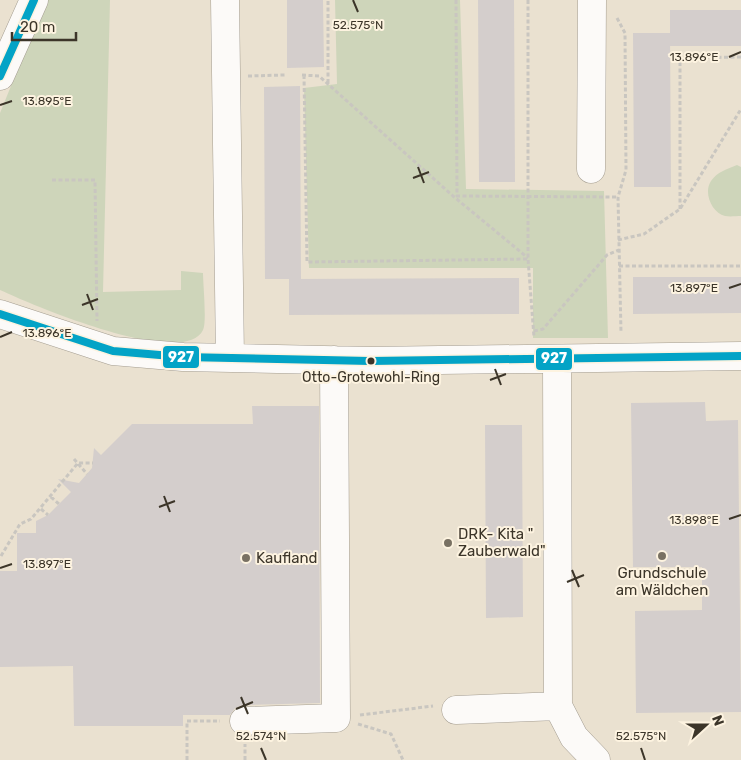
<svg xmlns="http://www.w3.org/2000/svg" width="741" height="760" viewBox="0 0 741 760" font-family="Rubik,sans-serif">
<rect width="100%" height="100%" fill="#eae1d0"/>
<!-- green -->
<path fill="#ced5ba" d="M46,0h64l-7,292 78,-2v-19l22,2c0,10 4,50 0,57 -19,40 -173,-26 -203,-40v-177z
M335,0h125l6,189 138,2 4,147h-75v-70h-224l-5,-180 33,-4z
M737,165l4,2v49c-5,0 -11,1 -16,0 -13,-3 -22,-23 -14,-35 6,-9 16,-12 26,-16z"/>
<!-- building -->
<path fill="#d4cecc" d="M287,0h36l1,67 -37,1z
M478,0h36l1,182h-36z
M670,10h71v36h-71z
M633,33h37l1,154h-37z
M300,86l1,193h-7l225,-1v36l-230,1v-36h-24l-1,-192z
M633,277h108v36l-108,1z
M705,402l1,19 32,-1 3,292 -105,1 -1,-102 67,-1v-43h-69l-2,-164z
M252,406h67l1,297 -77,2 -8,3 -5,7h-47v11h-109l-1,-60 -73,1v-96h17v-38h19v-12l12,-6 23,-23 -13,-13 21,4 13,-15 2,-20 7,7 31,-31h121z
M485,425h37l1,192 -37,1z"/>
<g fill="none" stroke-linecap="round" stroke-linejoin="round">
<defs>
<path id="minor" d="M225,0l5,358
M591,169l1,-169
M0,314l113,37 70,6 187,4 371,-5
M557,360l1,346 16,31 22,23
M456,710l102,-4
M244,721l92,-3 -2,-358"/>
<path id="major" d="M0,76l34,-76"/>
</defs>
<!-- minor casing -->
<use href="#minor" stroke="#a49d91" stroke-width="29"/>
<!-- major casing -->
<use href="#major" stroke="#a49d91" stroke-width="29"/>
<!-- path -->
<path stroke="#c9c6c0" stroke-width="3" stroke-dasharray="4 2.5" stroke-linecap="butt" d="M456,0l1,196
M528,0v259l6,78
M617,18l8,15 1,137 -8,27 3,136
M302,75l17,1 134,120 75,62
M304,75l3,187 221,-3
M248,76l37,-1
M328,83v-83
M52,180h43l2,141
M456,196l162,1
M680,209v-151l61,-1
M618,240l26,-6 36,-25 61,-100
M619,266h122
M534,331l9,-2 64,-74 12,-5
M74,459l13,15
M51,497l8,7
M41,509l7,6
M1,556l19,-32 11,-5 47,-56h15
M360,715l73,-9
M358,724l33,10 12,26
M187,760v-39h33
M245,760v-16"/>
<!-- minor -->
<use href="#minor" stroke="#fcfaf8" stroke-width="28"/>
<!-- major -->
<use href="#major" stroke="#fcfaf8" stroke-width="28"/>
<defs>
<path id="bus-1" d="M0,76l34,-76
M0,314l113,37 70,6 187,4 371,-5"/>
</defs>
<!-- bus-1 casing -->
<use href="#bus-1" stroke="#fdf3e0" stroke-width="11"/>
<!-- bus-1 -->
<use href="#bus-1" stroke="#03a3c6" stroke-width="8"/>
</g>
<!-- ticks -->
<path fill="none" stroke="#3c3529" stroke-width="2" d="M353,0l5,12M729,57l12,-5M0,105l12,-4M418,167l6,16M413,178l16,-6M729,288l12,-4M87,294l6,16M82,305l16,-6M0,337l12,-5M495,369l6,16M490,380l16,-6M164,496l6,16M159,507l16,-6M729,519l12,-4M0,568l12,-4M572,570l7,17M567,582l17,-7M241,697l7,17M236,709l17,-7M261,748l5,12M641,748l4,12"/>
<!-- markers -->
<circle fill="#3c3529" stroke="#fdf3e0" stroke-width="2" cx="371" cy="361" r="4.5"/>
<g fill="#797163" stroke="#fdf3e0" stroke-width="2">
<circle cx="448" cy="543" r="5"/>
<circle cx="662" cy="556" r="5"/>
<circle cx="246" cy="558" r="5"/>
</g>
<g text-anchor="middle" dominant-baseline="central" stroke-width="4" stroke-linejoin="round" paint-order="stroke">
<!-- bus labels -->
<g font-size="14" fill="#3c3529" stroke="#fdf3e0">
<text x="371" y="377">Otto-Grotewohl-Ring</text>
</g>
<!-- poi labels -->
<g font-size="15" fill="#3c3529" stroke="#fdf3e0" text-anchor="start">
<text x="458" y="534">DRK- Kita "<tspan x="458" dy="17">Zauberwald"</tspan></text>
<text x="256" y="558">Kaufland</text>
<text x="662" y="573" text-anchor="middle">Grundschule<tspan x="662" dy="17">am Wäldchen</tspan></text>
</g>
</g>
<g font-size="12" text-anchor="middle" fill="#3c3529" stroke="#fdf3e0" stroke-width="4" stroke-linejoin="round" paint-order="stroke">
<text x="358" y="29">52.575°N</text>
<text x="694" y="61">13.896°E</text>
<text x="47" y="105">13.895°E</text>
<text x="694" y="292">13.897°E</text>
<text x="47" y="337">13.896°E</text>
<text x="694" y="524">13.898°E</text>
<text x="47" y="568">13.897°E</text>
<text x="261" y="740">52.574°N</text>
<text x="641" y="740">52.575°N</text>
</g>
<g stroke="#fdf3e0" stroke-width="2">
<rect x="162" y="345" width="38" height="24" rx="5" fill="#03a3c6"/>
<rect x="535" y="347" width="38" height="24" rx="5" fill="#03a3c6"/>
</g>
<g font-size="14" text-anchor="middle" font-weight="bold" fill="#fff">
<text x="181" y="362">927</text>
<text x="554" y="363">927</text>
</g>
<!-- north arrow -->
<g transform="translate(706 725) rotate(69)" stroke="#fdf3e0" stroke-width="4" paint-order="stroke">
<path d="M0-4L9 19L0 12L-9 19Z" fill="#3c3529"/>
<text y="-8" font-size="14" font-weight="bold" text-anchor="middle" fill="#3c3529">N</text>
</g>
<!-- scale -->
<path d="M12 32v8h64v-8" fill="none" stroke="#3c3529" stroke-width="2.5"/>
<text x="20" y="32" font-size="15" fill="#3c3529" stroke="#fdf3e0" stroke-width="4" paint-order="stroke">20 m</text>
</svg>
